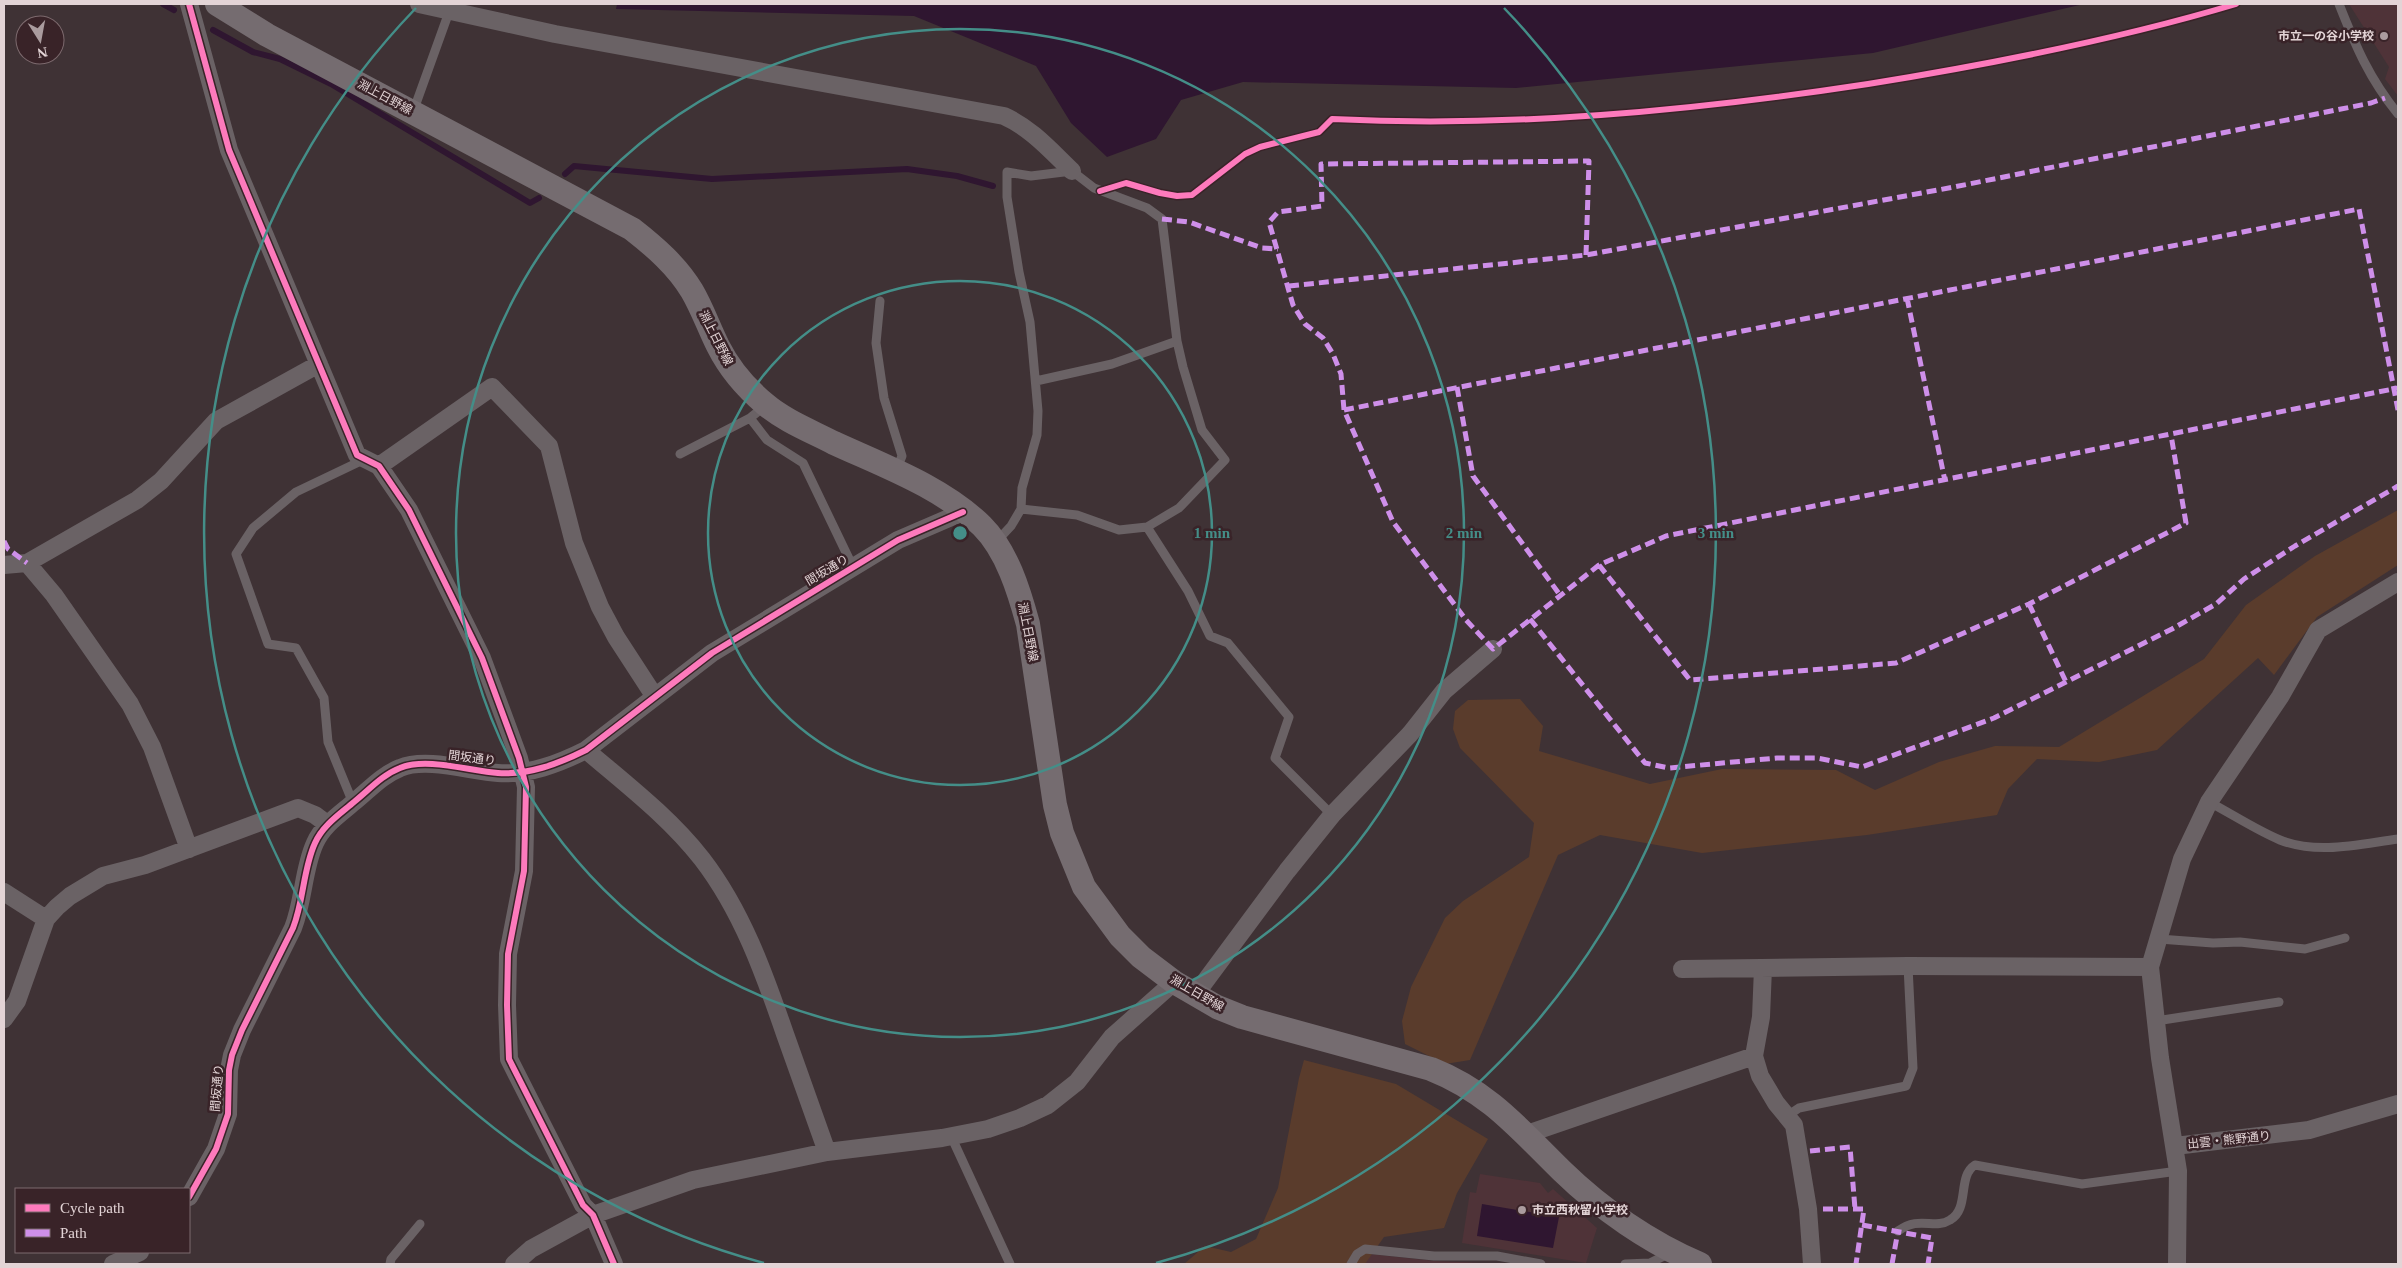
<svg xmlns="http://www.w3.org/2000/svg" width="2402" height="1268" viewBox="0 0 2402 1268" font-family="'Times New Roman','Noto Sans JP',serif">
<rect width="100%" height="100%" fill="#3f3235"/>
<!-- built -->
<path fill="#4f3338" d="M2349,4h49v92l-13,-17 4,-12z
M1480,1174l60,9 8,10 5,-4 44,39 -11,35 -124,-20 8,-51 6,1z
M1369,1254l66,7 69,3h-139z"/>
<!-- green -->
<path fill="#5a3c2c" d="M2398,510v55l-81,52 -43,58 -16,-17 -101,92 -58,12 -62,-3 -29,30 -11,26 -130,20 -165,18 -102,-18 -42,20 -88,205 -25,4 -40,-20 -3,-23 9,-34 34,-69 18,-17 66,-44 5,-34 -74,-75 -7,-19 2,-18 13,-11 52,-1 23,27 -4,25 111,33 72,-15 114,1 39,20 64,-28 56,-16 64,1 145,-88 42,-54 69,-49z
M1304,1060l92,24 92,55 -31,54 -13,35 -60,9 -19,27h-181l21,-18 26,6 25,-13 22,-51 21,-110z"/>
<!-- water -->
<path fill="#2f1630" d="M617,4h1467l-211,49 -357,35 -273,-6 -62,18 -25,39 -49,18 -36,-34 -35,-57 -122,-50 -298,-7z
M1482,1204l77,13 -6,31 -76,-12z"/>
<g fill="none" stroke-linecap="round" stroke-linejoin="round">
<!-- stream -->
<path stroke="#2f1630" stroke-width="6" d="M163,4l11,6
M213,30l40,22 27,7 51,25 199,119 9,-5
M565,174l9,-8 138,13 195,-10 50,7 36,10"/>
<!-- lane -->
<path stroke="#6a6265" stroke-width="9" d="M2339,4c17,43 30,74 59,110
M413,112l36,-100
M880,301l-4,42 8,55 18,58 -6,15
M1036,381l76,-17 65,-23
M750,418l17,22 36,23 50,104
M680,454l70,-36 16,-13
M1147,527l41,64 22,45 18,7 61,74 -14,41 57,57
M997,541l14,-15 10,-17 1,-21 15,-53 1,-24 -8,-89 -11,-50 -12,-75v-25l24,4 41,-5 22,17 53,20 15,11 15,122 6,26 19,63 23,30 -46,48 -32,19 -28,3 -42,-15 -56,-6
M2209,802c23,12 47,28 71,38 38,15 80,4 118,-1
M353,803l-25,-61 -4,-44 -28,-50 -28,-4 -32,-90 17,-26 43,-36 67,-32
M2159,939l54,4 27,-1 65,7 40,-11
M2156,1021l123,-19
M1787,1116l12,-8 107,-22 7,-18 -5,-102
M951,1136l59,128
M1898,1231c22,-16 36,-1 52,-11 20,-11 7,-44 25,-55l107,19 96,-13
M390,1264l1,-5 29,-35
M1351,1264l6,-10 8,-5 69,7h63l44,8
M1625,1264l25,-1 20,-10"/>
<!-- street -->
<path stroke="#6a6265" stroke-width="18" d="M189,4l40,146 128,305 22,11 30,44 73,148 37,100 7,29 -2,84 -16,83 -1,51 2,54 74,146 10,10 21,49
M419,4l136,30 449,82c27,12 47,35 68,55
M379,466l113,-79 57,59 25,97 26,64 16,30 39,60
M27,563l27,32 76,109 22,43 37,102
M4,565l23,-2 110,-63 24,-19 55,-60 103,-57
M586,750c41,35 83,67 116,109 40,52 62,114 83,175 14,39 28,79 42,118
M4,892l42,27
M1763,968l-2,49 -7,39 6,20 16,27 18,22 14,84 4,55
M1682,969l226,-3 242,1
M1195,995l92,-124 45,-56 78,-81 34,-43 49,-42
M4,1019l13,-18 29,-82 11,-12 13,-11 33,-20 42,-11 153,-57 17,7 12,9
M1527,1134l227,-78
M2175,1146l134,-16 89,-26
M189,1197l27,-48 12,-35 1,-44 3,-15 10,-25 51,-102c11,-28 10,-59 22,-85 8,-18 25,-29 39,-41 15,-12 28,-27 46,-34 26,-11 70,3 98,5 31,2 60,-9 88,-23l126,-97 186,-113 65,-28
M113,1264l27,-12
M514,1264l17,-15 62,-34 100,-35 134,-28 115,-14 46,-9 32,-11 28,-13 29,-23 35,-45 62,-55
M2177,1264l1,-93 -18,-113 -10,-91 32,-108 27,-57 71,-105 38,-67 80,-48"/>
<!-- secondary -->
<path stroke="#756c70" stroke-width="24" d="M217,4l50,31 365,194c23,18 45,37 60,62 10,17 17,37 26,55 11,22 28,42 47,58 20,17 46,27 69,39 50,23 108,44 148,83 25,25 37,65 46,98l27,181 7,28 22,54 36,49 21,21 33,25 43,25 25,10 189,52c58,23 88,60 131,102 39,38 88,72 138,93"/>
<!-- quiet -->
<path stroke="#ce8fe9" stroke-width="5" stroke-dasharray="10 5" stroke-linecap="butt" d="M1162,219l27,3 73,26 16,1
M1586,255l3,-94 -268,3 1,42 -44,6 -9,10 24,83 12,19 18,14 10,16 8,20 3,36 49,112 73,98 27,29 106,-84 67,-29 732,-148
M1289,286l297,-31 368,-68 417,-84 14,-5
M1907,298l38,183
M1457,387l16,89 87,119
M1344,410l1015,-201 39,201
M4,541l4,8 19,14
M1599,565l91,115 206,-17 133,-59 157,-81 -15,-88
M2029,604l37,78
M1530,619l115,144 24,5 108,-10h40l45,9 132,-49 178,-89 44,-25 28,-25 51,-33 103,-60
M1810,1151l40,-4 5,62
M1823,1209h41l-8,55
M1862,1225l70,13 -4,26
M1892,1264l6,-33"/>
<defs>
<path id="cycleway" d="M189,4l40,146 128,305 22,11 30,44 73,148 37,100 7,29 -2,84 -16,83 -1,51 2,54 74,146 10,10 21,49
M1100,191l26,-8 34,10 17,3 15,-1 53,-41 15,-7 59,-15 13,-13c179,9 359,-8 536,-35 124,-20 248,-44 368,-80
M189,1197l27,-48 12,-35 1,-44 3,-15 10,-25 51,-102c11,-28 10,-59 22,-85 8,-18 25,-29 39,-41 15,-12 28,-27 46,-34 26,-11 70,3 98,5 31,2 60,-9 88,-23l126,-97 186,-113 65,-28"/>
</defs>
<!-- cycleway casing -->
<use href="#cycleway" stroke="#392328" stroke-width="9"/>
<!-- cycleway -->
<use href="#cycleway" stroke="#fd7abc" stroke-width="6"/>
</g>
<!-- distance rings -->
<g fill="none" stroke="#448e88" stroke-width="2.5">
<circle cx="960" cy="533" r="252"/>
<circle cx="960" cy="533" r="504"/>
<path d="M764 1263A756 756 0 0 1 416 8M1504 8A756 756 0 0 1 1156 1263"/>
</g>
<!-- markers -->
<g fill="#aa9b9e" stroke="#392328" stroke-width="2">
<circle cx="2384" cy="36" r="5"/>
<circle cx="1522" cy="1210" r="5"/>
</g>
<g text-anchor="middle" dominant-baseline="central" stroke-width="5" stroke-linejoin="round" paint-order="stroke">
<!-- poi labels -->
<g font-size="12" font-weight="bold" fill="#e3d4d6" stroke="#392328" text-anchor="end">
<text x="2374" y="36">市立一の谷小学校</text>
<text x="1532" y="1210" text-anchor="start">市立西秋留小学校</text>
</g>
<!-- street labels -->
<g font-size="12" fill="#e3d4d6" stroke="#392328">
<text transform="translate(385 97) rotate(28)">淵上日野線</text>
<text transform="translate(716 338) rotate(63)">淵上日野線</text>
<text transform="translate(827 570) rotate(-31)">間坂通り</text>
<text transform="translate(1028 632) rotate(79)">淵上日野線</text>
<text transform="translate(472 758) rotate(7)">間坂通り</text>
<text transform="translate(1197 993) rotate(30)">淵上日野線</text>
<text transform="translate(217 1088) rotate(-85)">間坂通り</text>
<text transform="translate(2229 1140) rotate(-6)">出雲・熊野通り</text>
</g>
</g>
<circle cx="960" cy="533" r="8" fill="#448e88" stroke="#392328" stroke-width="2.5"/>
<g font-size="15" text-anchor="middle" font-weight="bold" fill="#448e88" stroke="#392328" stroke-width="5" stroke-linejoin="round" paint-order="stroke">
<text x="1212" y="538">1 min</text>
<text x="1464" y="538">2 min</text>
<text x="1716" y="538">3 min</text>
</g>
<!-- border -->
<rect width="2402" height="1268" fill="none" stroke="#e3d4d6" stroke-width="10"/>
<!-- legend -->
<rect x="15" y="1188" width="175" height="65" fill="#392328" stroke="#7d6a6e"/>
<rect x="25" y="1204" width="25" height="8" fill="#fd7abc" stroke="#7d6a6e"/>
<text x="60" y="1213" font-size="15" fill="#e3d4d6">Cycle path</text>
<rect x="25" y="1229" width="25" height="8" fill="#ce8fe9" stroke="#7d6a6e"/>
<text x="60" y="1238" font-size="15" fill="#e3d4d6">Path</text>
<!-- north arrow -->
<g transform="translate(40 40) rotate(169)"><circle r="24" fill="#392328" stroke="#7d6a6e"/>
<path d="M0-4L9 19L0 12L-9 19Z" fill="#aa9b9e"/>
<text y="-8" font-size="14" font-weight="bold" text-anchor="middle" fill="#e3d4d6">N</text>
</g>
</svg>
